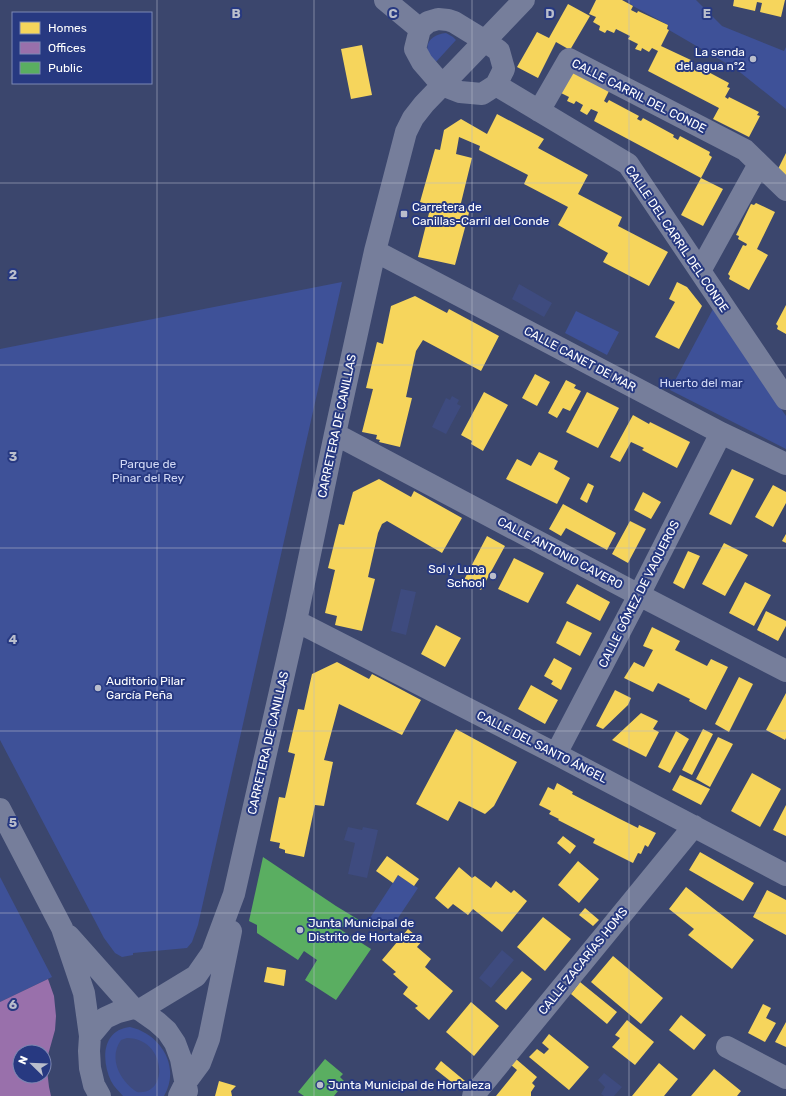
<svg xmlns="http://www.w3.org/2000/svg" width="786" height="1096" viewBox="0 0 786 1096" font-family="Rubik,sans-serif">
<rect width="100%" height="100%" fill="#3b466d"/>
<!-- green -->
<path fill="#3e5198" d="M626,0h70l26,26 62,25 2,-4v62l-50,-40 -67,-39 -1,-5 -35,-19z
M446,33l7,4 3,3 -21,23c-2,-3 -4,-5 -6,-8 -6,-13 5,-21 17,-22z
M342,282l-144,643 -6,17 -5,6 -54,5v2l-11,2 -7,-4 -11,-15 -104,-198v-391z
M713,309l73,107v33l-116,-59z
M576,311l43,21 -12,23 -42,-22z
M398,875l20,13 -28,42 -20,-12z
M0,877l52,100 -52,25z
M130,1027c31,7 51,40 34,69h-41c-4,-5 -9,-9 -12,-15 -10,-21 -9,-51 19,-54z"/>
<!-- water -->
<path fill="#3e4b7f" d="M519,284l33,19 -8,14 -32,-18z
M452,396l7,4 -2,4 4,2 -15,28 -14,-7 14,-29 4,2z
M401,589l15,3 -10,43 -15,-4z
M348,827l14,3 1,-3 15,3 -11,48 -19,-4 7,-31 -11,-3z
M502,950l12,10 -23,28 -12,-10z
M127,1038c39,0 43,58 10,54 -7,-4 -14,-12 -18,-20 -5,-11 -5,-22 2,-32z
M604,1073l18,14 -8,9h-10l-3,-2 4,-7 -7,-7z"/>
<!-- homes -->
<path fill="#f6d55c" d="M596,0h26l11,6 -2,4 6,3 1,-2 30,14 -1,4 2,1 -8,16 32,15 -3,6 7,4 2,-4 30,16 -2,4 3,1 -5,9 3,2 1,-2 30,15 -2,3 3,1 -11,21 -36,-18 6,-11 -71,-37 10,-20 -6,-3 -3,4 -7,-4 -1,3 -6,-2 3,-5 -10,-5 2,-3 -14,-7 -2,4 -7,-3 -2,3 -6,-3 1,-4 -7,-4 3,-5 -7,-3z
M734,0h51l-4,17 -21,-5 2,-9 -5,-1 -2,9 -22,-5z
M568,4l22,12 -20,34 -14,-8 -18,36 -21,-11 20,-35 12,6z
M362,45l10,50 -21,4 -10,-50z
M573,72l37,17 -6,12 3,2 2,-3 30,16 -2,3 4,2 2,-3 31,17 -1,2 5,3 2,-4 30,16 -1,3 3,2 -11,21 -107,-57 4,-9 -7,-3 -4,6 -7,-4 3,-6 -7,-4 -2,3 -7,-3 2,-4 -8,-4z
M497,114l47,25 -6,9 50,27 -10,19 44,23 -4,9 50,26 -19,34 -46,-24 5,-9 -50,-28 10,-18 -44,-23 4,-9 -49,-25 1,-4 -21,-9 -3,17 16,4 -12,49 10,2 -15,56 -37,-8 13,-52 -11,-3 15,-53 5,1 4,-20 17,-11 26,15z
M786,153v23l-9,-5z
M701,178l22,11 -20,37 -22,-11z
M756,203l19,9 -18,37 11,6 -19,35 -20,-11 1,-3 -2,-2 15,-29 3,1 1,-2 -9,-5 1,-3 -3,-1 15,-31 3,1z
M677,282l10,5 15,19 -23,43 -24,-12 20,-35 -6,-3z
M415,296l32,17 2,-4 50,27 -18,35 -58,-31 -7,11 -10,46 6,1 -12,49 -21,-5 1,-2 -4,-1 1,-4 -15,-3 11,-43 -7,-1 11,-46 6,2 8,-38z
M786,305v29l-9,-5 1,-3 -2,-2z
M535,374l15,8 -13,24 -15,-8z
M566,380l10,5 -2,3 7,3 -11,20 -7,-3 -6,10 -9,-5z
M484,392l24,13 -25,46 -12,-7 1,-3 -11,-6z
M587,392l32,16 -21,40 -32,-16z
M633,415l16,9 1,-2 40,20 -13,26 -35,-18 2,-2 -13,-6 -11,20 -10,-5z
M539,452l19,9 -4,8 16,9 -13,26 -51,-25 11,-20 14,7z
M732,469l22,10 -23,46 -22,-11z
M379,479l32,18 3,-6 48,27 -20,35 -55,-32 -5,3 -4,9 -10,44 7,2 -13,52 -27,-6 2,-9 -12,-3 10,-43 -7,-2 11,-44 5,1 9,-33z
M588,483l6,3 -7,17 -7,-4z
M773,485l13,7v11l-13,24 -18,-10z
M643,492l18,10 -10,17 -17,-9z
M563,504l53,29 -9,17 -41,-22 -5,8 -12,-7z
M630,521l16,8 -18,34 -16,-9z
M786,534v9l-4,-2z
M487,536l18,10 -24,44 -17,-10z
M724,543l24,12 -23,41 -23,-12z
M688,551l12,5 -16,33 -11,-6z
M514,558l30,15 -16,30 -30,-14z
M745,582l26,13 -17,31 -25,-13z
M577,584l33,18 -10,19 -34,-18z
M766,611l20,10v5l-8,15 -21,-11z
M567,621l25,12 -12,23 -24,-13z
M436,625l25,13 -16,29 -24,-13z
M652,627l28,14 -5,9 32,16 4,-7 17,8 -22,43 -17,-9 1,-2 -32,-16 -5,9 -29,-14 10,-16 10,5 9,-17 -10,-4z
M554,658l18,10 -11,22 -10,-6 2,-3 -9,-5z
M337,662l32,17 3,-5 49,26 -19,35 -63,-31 -15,56 9,2 -9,44 -9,-1 -11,52 -19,-4v-3l-6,-2 1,-5 -10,-2 9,-44 6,1 10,-44 -7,-2 10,-43 6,1 8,-36z
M739,677l14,7 -24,48 -14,-8z
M531,685l27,15 -13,24 -27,-15z
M615,690l16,8 -3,7 -25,24 -7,-3z
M786,693v45l-1,2 -19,-10z
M641,713l17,8 -5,8 6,3 -13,25 -34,-17z
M456,729l61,33 -23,44 -9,8 -26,-13 -11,20 -32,-17z
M703,729l10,5 -21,41 -10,-5z
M676,731l13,8 -19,34 -12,-6z
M718,737l15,7 -23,43 -14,-8z
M752,773l29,16 -21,38 -29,-16z
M680,775l30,14 -9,16 -29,-15z
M557,783l16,9 -1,2 46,24 20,10 1,-3 17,8 -8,14 -3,-2 -4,9 -3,-1 -5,10 -40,-20 2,-4 -37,-19 1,-1 -10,-5 2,-3 -12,-6 9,-18 6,3z
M786,805v31l-13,-6z
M563,836l13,10 -6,8 -13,-11z
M700,852l54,31 -11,18 -54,-31z
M387,856l32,23 -5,7 -16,-11 -5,8 -17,-12z
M578,861l21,18 -20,24 -21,-18z
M459,867l13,11 3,-2 16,12 5,-7 15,12 3,-3 13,11 -25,31 -29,-23 -5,6 -15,-11 -5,5 -13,-11z
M686,887l68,53 -22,29 -44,-34 6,-6 -25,-20z
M767,890l19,10v35l-33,-18z
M585,908l14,12 -6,6 -14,-11z
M543,917l28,22 -26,32 -28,-24z
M408,929l14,12 -5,6 14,12 -6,8 28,24 -24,29 -14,-12 3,-2 -15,-12 5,-7 -15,-13 3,-2 -14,-12z
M613,956l50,42 -22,26 -50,-42z
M267,967l19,3 -2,16 -20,-4z
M522,971l10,8 -26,31 -11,-9z
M580,982l37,30 -10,12 -36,-30z
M471,1002l28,24 -25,30 -28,-24z
M763,1004l8,4 -5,10 10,5 -11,19 -17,-9z
M681,1015l25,20 -12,15 -25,-20z
M627,1020l27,22 -19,23 -23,-18 8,-9 -5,-3z
M786,1022v25l-11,-5z
M549,1034l40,33 -20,23 -40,-33 8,-8 7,5 5,-5 -7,-6z
M516,1059l21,18 -5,6 3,3 -4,6v4h-35l21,-26 -6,-5z
M441,1061l24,20 -6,7 -24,-19z
M659,1063l19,16 -14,17h-32z
M714,1069l27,22 -4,5h-46z
M219,1081l17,5 -5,5 1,5h-17z"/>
<!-- offices -->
<path fill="#9970ab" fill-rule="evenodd" d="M48,979l6,17 2,20 -1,14 -7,25 -1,15 2,17 2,9h-51v-94zM20,1052h24v24h-24z"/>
<!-- public -->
<path fill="#5aae61" d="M263,857l73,49 23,14 -8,5 -13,3 33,21 -35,51 -31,-20 12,-20 -13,-9 -6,9 -41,-27v-8l-8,-4z
M325,1059l18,15 -3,3 5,5 -11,14h-30l-6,-4z"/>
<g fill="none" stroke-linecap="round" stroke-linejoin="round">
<!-- minor -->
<path stroke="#767e9b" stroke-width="22" d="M385,0l35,29
M438,19l10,1 6,2 31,19 14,10 5,18 -8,16 -14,9 -22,-2 -18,-7 -20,-23 -7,-13 5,-20 8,-7z
M496,85l132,79 158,235
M539,111l30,-52 176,91 41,40
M375,251l346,182 65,31
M700,271l59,-107
M335,434l304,161 147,76
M296,621l260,133 230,121
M556,754l83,-159 82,-162
M0,809l62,119 22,65 6,43 -1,15 1,17 4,17 6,11
M69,936l64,72
M140,1010l56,-34 16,-23 22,-59 62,-273 39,-187 40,-183 31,-119 7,-14 11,-14 100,-104
M90,1036l15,-18 13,-6 15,-4 7,2 17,12 10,9 8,12 6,16 6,32
M727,1047l59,31
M179,1096l7,-14 14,-19 9,-24 22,-108
M473,1096l221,-270"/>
</g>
<!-- grid -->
<path fill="none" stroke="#babecc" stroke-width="1" stroke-opacity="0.55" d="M157,0v1096M314,0v1096M472,0v1096M629,0v1096M0,183h786M0,365h786M0,548h786M0,731h786M0,913h786"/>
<!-- markers -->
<g fill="#babecc" stroke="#273981" stroke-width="1.5">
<circle cx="753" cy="59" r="4"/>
<rect x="400" y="210" width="8" height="8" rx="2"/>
<circle cx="493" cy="576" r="4"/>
<circle cx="98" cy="688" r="4"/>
<circle cx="300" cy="930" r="4"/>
<circle cx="320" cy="1085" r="4"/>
</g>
<g text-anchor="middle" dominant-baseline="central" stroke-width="4" stroke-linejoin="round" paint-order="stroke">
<!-- poi labels -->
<g font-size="12" fill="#fff" stroke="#273981" text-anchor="start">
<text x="745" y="52" text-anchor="end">La senda<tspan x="745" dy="14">del agua nº2</tspan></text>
<text x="412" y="207">Carretera de<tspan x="412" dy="14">Canillas-Carril del Conde</tspan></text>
<text x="485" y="569" text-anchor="end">Sol y Luna<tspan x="485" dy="14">School</tspan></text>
<text x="106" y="681">Auditorio Pilar<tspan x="106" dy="14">García Peña</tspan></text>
<text x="308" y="923">Junta Municipal de<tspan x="308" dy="14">Distrito de Hortaleza</tspan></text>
<text x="328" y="1085">Junta Municipal de Hortaleza</text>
</g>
<!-- street labels -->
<g font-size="12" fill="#fff" stroke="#273981">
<text transform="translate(639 96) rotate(27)">CALLE CARRIL DEL CONDE</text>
<text transform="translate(677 239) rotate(56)">CALLE DEL CARRIL DEL CONDE</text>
<text transform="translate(580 359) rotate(28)">CALLE CANET DE MAR</text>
<text transform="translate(337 426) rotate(-78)">CARRETERA DE CANILLAS</text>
<text transform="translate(560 553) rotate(28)">CALLE ANTONIO CAVERO</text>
<text transform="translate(639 594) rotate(-63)">CALLE GÓMEZ DE VAQUEROS</text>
<text transform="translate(268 743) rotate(-77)">CARRETERA DE CANILLAS</text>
<text transform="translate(542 747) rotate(27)">CALLE DEL SANTO ÁNGEL</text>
<text transform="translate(583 961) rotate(-51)">CALLE ZACARÍAS HOMS</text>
</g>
<!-- park labels -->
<g font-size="12" fill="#d2d9f5" stroke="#273981">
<text x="701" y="383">Huerto del mar</text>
<text x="148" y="464">Parque de<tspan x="148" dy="14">Pinar del Rey</tspan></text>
</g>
</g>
<g font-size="13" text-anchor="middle" font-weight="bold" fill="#babecc" stroke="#273981" stroke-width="4" stroke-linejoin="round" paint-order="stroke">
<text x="236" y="18">B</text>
<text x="393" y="18">C</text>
<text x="550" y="18">D</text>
<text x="707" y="18">E</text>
<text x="13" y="279">2</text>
<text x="13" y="461">3</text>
<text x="13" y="644">4</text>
<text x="13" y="827">5</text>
<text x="13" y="1009">6</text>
</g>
<!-- legend -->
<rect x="12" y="12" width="140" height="72" fill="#273981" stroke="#7d88b3"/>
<rect x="20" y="22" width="20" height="12" fill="#f6d55c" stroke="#7d88b3"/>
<text x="48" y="32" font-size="12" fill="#ffffff">Homes</text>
<rect x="20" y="42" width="20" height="12" fill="#9970ab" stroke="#7d88b3"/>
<text x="48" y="52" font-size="12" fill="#ffffff">Offices</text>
<rect x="20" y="62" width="20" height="12" fill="#5aae61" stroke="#7d88b3"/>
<text x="48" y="72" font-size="12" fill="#ffffff">Public</text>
<!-- north arrow -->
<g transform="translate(32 1064) rotate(293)"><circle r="19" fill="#273981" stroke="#7d88b3"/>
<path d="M0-3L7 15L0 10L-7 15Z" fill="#babecc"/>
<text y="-6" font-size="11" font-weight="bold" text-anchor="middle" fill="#ffffff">N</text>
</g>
</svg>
